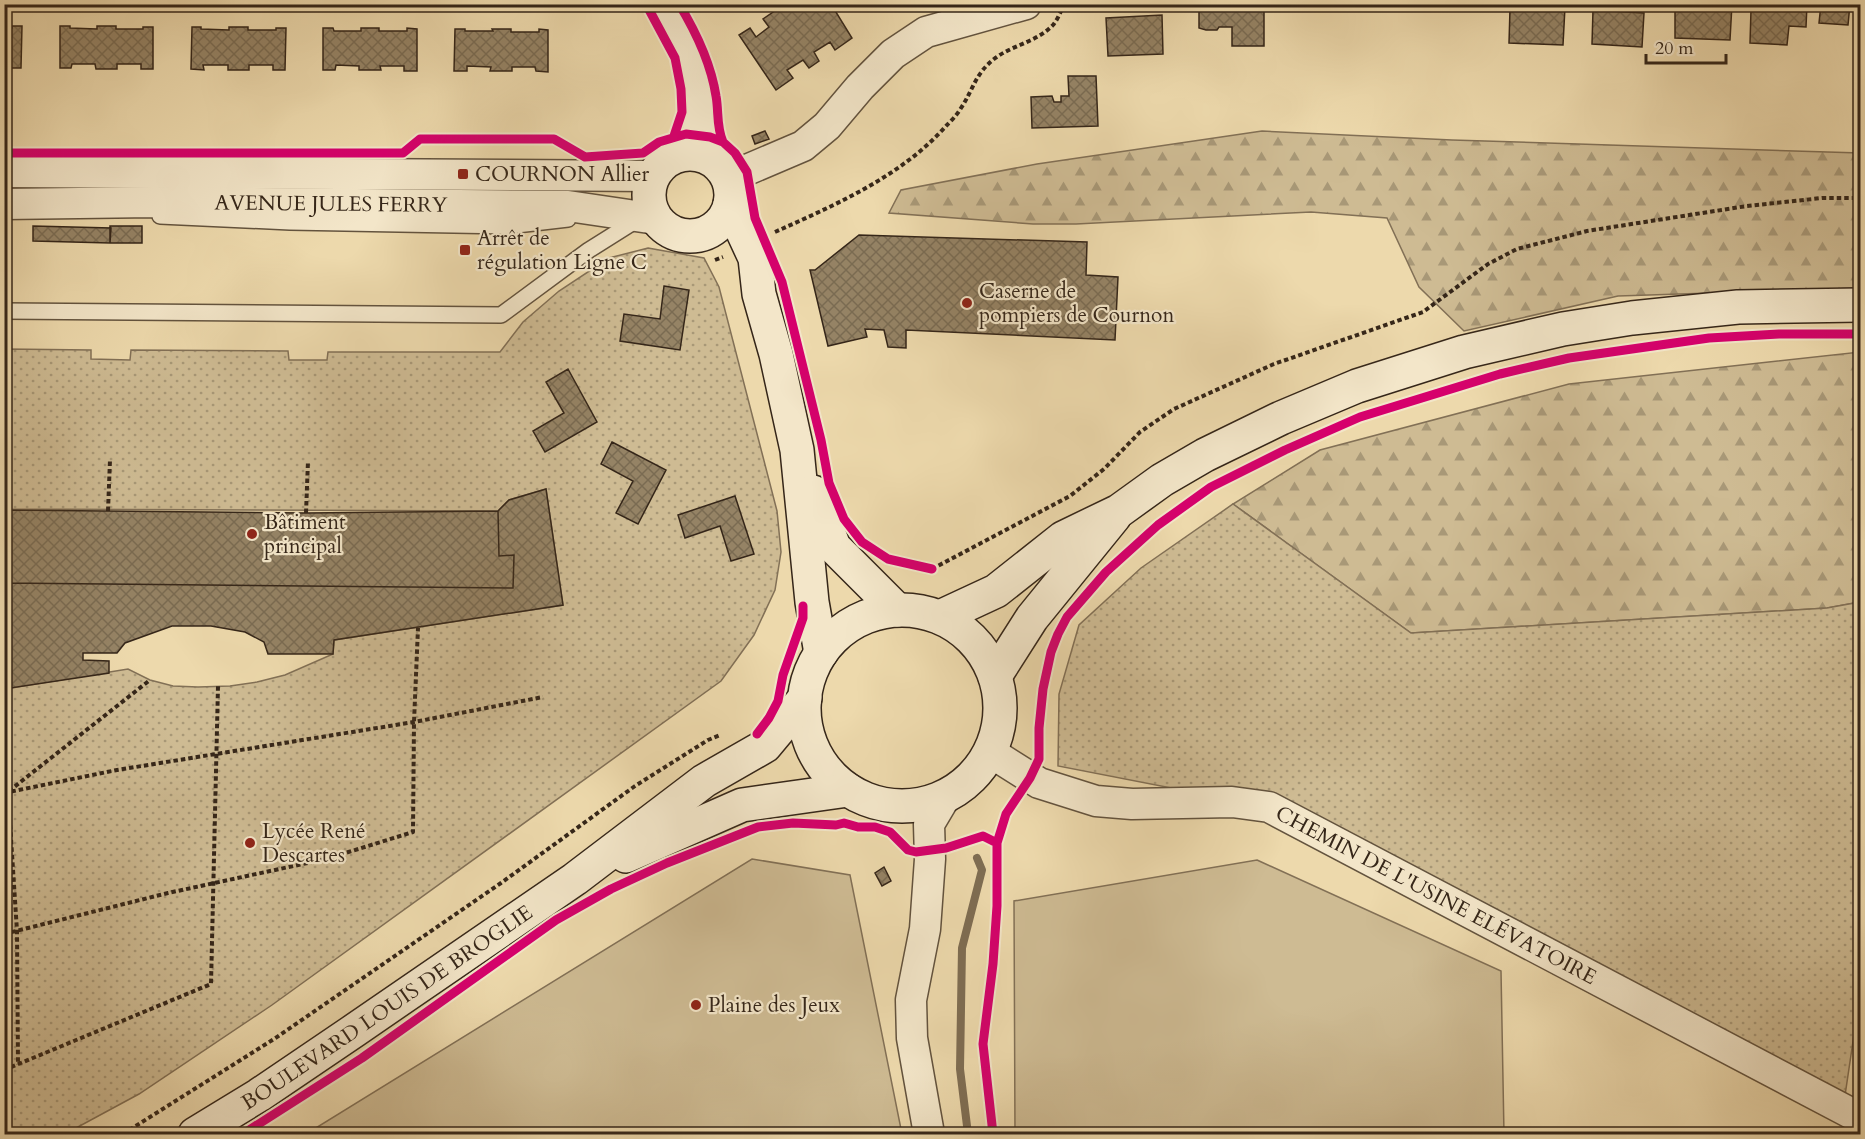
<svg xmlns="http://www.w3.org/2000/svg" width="1865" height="1139" viewBox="0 0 1865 1139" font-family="Cardo,serif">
<defs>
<pattern id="forest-firs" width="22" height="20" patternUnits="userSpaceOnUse" patternTransform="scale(1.5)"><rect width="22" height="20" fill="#cebb93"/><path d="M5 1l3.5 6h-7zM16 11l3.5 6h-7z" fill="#a89877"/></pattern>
<pattern id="park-dots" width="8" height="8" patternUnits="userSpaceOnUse" patternTransform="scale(1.5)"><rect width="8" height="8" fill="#cebb93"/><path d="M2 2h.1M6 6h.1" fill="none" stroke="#a89877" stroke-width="1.8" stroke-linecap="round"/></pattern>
<pattern id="building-cross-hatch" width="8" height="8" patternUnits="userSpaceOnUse" patternTransform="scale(1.5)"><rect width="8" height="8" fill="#958365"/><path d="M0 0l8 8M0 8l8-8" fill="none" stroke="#7a6b52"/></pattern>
</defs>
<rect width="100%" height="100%" fill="#edd9ac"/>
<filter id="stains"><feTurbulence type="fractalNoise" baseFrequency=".00333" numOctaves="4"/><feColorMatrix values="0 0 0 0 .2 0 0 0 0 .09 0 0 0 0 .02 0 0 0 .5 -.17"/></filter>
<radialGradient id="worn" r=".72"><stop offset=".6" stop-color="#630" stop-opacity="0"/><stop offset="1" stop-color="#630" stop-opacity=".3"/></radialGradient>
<!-- forest -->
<path fill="url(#forest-firs)" stroke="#827056" stroke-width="1.5" d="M1262,131l190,9 408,13 -3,21 3,1v113l-242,8 -154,35 -45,-44 -32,-69 -76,-6 -235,12h-43l-144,-11 12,-23 136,-26z
M1860,352v250l-33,6 -416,25 -178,-129 87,-54 249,-66z"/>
<!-- park -->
<path fill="url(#park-dots)" stroke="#827056" stroke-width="1.5" d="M648,248l56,10 15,29 58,224 4,41 -6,38 -21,45 -33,46 -449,324 -133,89 -74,40h-60v-445l123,-20 22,11 23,6 25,1 32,-1 27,-4 28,-7 48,-21 1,-14 229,-35 -17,-116 -37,11 -11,11 -493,-2v-160l86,1v9l39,1 1,-10 157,1 1,9h38l1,-8h172l23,-30 36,-31 50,-33z
M1233,504l178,129 416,-25 33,-6v392l-17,115 -574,-302 -211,-41 1,-72 20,-69 62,-57z"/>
<!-- garden -->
<path fill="#cebb93" stroke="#827056" stroke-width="1.5" d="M752,859l98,16 52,259h-596z
M1257,860l244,111 3,163h-489l-1,-233z"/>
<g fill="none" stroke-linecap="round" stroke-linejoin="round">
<!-- stream -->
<path stroke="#7e6d53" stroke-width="8" d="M968,1134l-8,-65 2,-121 20,-78 -5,-12"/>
</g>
<!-- building -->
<path fill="url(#building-cross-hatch)" stroke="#352619" stroke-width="1.5" d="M785,4h10l2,5 7,-5h27l21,34 -17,12 -5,-8 -16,10 5,9 -10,7 -6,-8 -16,10 6,8 -17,12 -37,-55 11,-7 6,9 13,-10 -6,-8z
M1199,4h21v2l44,-2v42h-32v-19h-13l-2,3h-11l-7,-2z
M1678,4h54l-2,36 -55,-2v-30z
M1775,4h32l-1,23 -17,-1 -2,19 -37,-2 1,-33 23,1z
M1821,4h29l-2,21 -29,-2z
M1542,6l23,1 -2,38 -54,-2 1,-34 31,2z
M1593,10l51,3 -2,34 -50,-3z
M1162,15l1,39 -55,2 -2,-38z
M12,26h10l-1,42h-12v-5h-5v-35h8z
M60,26h10v2l27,1v-3h19v3h27v-2h10v42h-12v-5h-24v5h-21l-1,-5h-23l-1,4h-11z
M192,27h9v2l28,1v-3h19v3h28v-2h10l-1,42h-12v-5h-24v5h-21v-5h-25l1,5 -13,-1z
M323,28h10l1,3h27v-3h18v3h28v-3l10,1v42h-13v-5h-24l1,4h-22v-4l-23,-1 -1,5h-12z
M455,29h10v2h28l-1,-2h19v3h28v-3l9,1v42l-12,-1 -1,-4h-23v4h-22l1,-4 -24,-1v5h-13z
M1068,76h28l2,50 -66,2 -1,-31 21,-1 2,6h7v-6h8z
M765,131l4,8 -14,5 -3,-8z
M33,226l78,2 -1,15 -77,-2z
M110,226h32v17h-32z
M859,235l228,7 -1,33 32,2 -3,63 -209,-10v18l-18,-1 -4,-17 -19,-1 2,8 -39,9 -18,-76h5z
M664,286l25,4 -9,60 -60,-9 4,-27 36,5z
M568,369l29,53 -52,30 -12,-21 31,-18 -18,-31z
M612,442l54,28 -28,54 -22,-11 17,-32 -32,-17z
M546,489l17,116 -229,35 -1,14h-65l-4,-12 -19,-10 -34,-6h-39l-47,17 -8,10h-34v7l26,1v12l-105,16v-106l509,5 1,-33 -15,1 -1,-45 11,-11z
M735,496l19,58 -23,7 -11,-35 -35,12 -7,-23z
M4,510l302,3 192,-2 1,45 15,-1 -1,33 -509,-5z
M884,867l7,14 -9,5 -7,-13z"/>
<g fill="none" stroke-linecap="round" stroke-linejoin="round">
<defs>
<path id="lane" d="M160,216l130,6 218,4 60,-7
M4,311l497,4 88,-65 51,-32"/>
<g id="street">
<path d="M4,172l649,4"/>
<path d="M728,178l75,-32 24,-20 33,-39 33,-33 33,-22 100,-28"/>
<path id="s1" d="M4,204l149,-2 415,4 88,13"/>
<path id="s2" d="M990,752l49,31 57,18 36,3 100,-2 37,5 591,311"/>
<path d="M929,1134l-17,-96 -1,-38 14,-71 5,-70 -1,-35 16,-27"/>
</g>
<g id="secondary">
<path d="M662,4c31,52 45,89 35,149"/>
<circle cx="690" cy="195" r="41"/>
<path d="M730,204l25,54 4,36 17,60 21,96 15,152 9,51"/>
<path d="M813,492l21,55 63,63"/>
<circle cx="902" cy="708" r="98"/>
<path d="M940,617l56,-26 67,-53 56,-27 43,-31 43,-25 76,-37 76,-32 107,-34 99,-23 69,-11 106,-11 122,-2"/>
<path d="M995,676l37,-58 82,-101"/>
<path d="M626,856l116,-51 106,-15"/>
<path id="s3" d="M195,1134l64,-39 96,-65 220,-151 129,-98 61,-35 40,-48"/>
</g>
</defs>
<!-- lane casing -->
<use href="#lane" stroke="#63533e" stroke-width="18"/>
<!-- street casing -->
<use href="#street" stroke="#63533e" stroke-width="33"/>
<!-- secondary casing -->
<use href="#secondary" stroke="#352619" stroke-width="36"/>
<!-- path -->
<path stroke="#352619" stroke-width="4" stroke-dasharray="4.5 3" stroke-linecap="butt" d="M775,232c60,-27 127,-56 171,-106 5,-5 11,-11 15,-18 12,-18 14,-34 33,-49 18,-14 43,-17 59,-34 5,-6 8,-14 11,-21
M715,260l8,-3
M108,511l2,-51
M306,513l2,-52
M932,569l138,-73 34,-27 36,-37 34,-23 100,-45 149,-52 65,-48 29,-15 70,-18 160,-25 75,-8h38
M4,790l4,2 9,139 1,134
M9,791l141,-111
M4,793l113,-23 297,-48 129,-25
M4,934l164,-41 158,-34 87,-27 1,-110 4,-94
M4,1070l207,-86 7,-298
M123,1134l151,-95 227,-156 134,-97 73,-46 12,-5"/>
<!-- lane -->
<use href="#lane" stroke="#f3e6c9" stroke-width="15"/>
<!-- street -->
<use href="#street" stroke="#f3e6c9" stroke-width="30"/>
<!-- secondary -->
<use href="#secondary" stroke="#f3e6c9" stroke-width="33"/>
<defs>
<path id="cycleway" d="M646,4l29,54 6,31 1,23 -8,24
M679,4c17,28 32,60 37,92 3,16 0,30 7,46
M4,153h399l17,-14h134l31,18 58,-4 16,-11 27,-8 24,3 13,5 12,11 12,19 8,46 27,64 39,158 8,43 15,36 18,23 26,17 44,10
M757,734l12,-16 9,-17 5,-26 20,-57v-12
M243,1134l119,-76 194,-138 55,-31 56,-26 91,-36 35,-4 43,2 8,-2 14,4h17l15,5 18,18 8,2 30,-4 37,-12 14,7
M993,1134l-10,-90 10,-80 4,-58v-63l9,-29 24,-36 9,-19v-31l4,-39 8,-37 7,-18 9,-17 39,-45 52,-47 53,-38 74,-37 75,-33 140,-43 69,-16 140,-20 70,-4h81"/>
</defs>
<!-- cycleway casing -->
<use href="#cycleway" stroke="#f3e6c9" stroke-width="13"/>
<!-- cycleway -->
<use href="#cycleway" stroke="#d6006c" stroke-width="9"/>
</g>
<!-- markers -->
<g fill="#8f2418" stroke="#f3e6c9" stroke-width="2">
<rect x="457" y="168" width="12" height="12" rx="3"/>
<rect x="459" y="244" width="12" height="12" rx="3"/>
<circle cx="967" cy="303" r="6"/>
<circle cx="252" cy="534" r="6"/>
<circle cx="250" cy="843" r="6"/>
<circle cx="696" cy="1005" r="6"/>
</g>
<g text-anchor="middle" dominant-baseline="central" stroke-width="4.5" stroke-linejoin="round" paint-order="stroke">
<!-- poi labels -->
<g font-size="21" fill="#352619" stroke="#f3e6c9" text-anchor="start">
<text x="475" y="174">COURNON Allier</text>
<text x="477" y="238">Arrêt de<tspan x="477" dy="24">régulation Ligne C</tspan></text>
<text x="979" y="291">Caserne de<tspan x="979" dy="24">pompiers de Cournon</tspan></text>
<text x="264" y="522">Bâtiment<tspan x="264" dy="24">principal</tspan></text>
<text x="262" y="831">Lycée René<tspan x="262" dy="24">Descartes</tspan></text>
<text x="708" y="1005">Plaine des Jeux</text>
</g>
<!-- street labels -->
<g font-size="21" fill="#352619" stroke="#f3e6c9">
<text stroke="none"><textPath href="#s1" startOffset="327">AVENUE JULES FERRY</textPath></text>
<text stroke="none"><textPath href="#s2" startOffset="480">CHEMIN DE L'USINE ELÉVATOIRE</textPath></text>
<text stroke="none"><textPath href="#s3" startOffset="230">BOULEVARD LOUIS DE BROGLIE</textPath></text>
</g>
</g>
<!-- margin -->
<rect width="1865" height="1139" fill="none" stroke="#edd9ac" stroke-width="24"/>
<rect x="6" y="6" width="1853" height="1127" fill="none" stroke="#352619" stroke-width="3"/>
<rect x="12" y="12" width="1841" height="1115" fill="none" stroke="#352619" stroke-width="1.5"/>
<!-- scale -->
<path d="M1646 54v9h80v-9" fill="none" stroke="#352619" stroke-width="3"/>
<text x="1655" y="54" font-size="18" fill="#352619" stroke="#f3e6c9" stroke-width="4.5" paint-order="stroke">20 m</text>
<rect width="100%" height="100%" filter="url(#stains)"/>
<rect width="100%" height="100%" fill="url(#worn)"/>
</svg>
